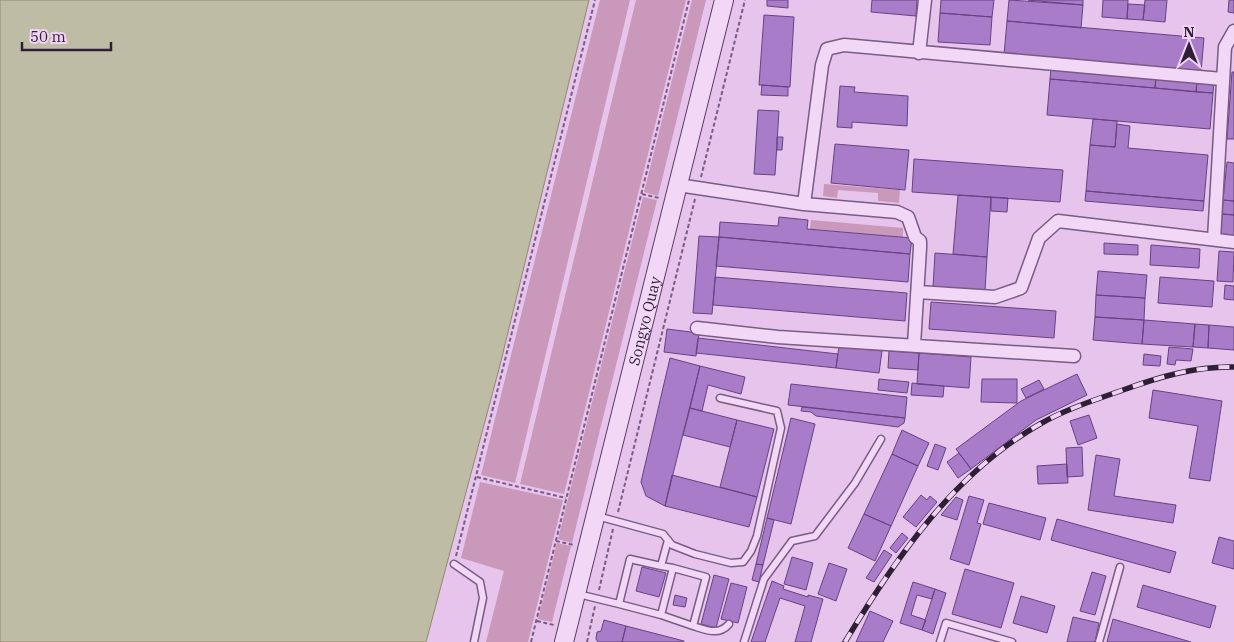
<svg xmlns="http://www.w3.org/2000/svg" width="1234" height="642" viewBox="0 0 1234 642" font-family="'IBM Plex Serif',serif">
<rect width="100%" height="100%" fill="#e7c4ec"/>
<!-- green -->
<path fill="#c998bb" d="M600,0h30l-115,483 -34,-8z
M636,0h50l-122,494 -44,-10z
M692,0h14l-48,196 -14,-4z
M824,184l76,6 -1,13 -21,-2v-8l-40,-3 -1,8 -14,-2z
M643,197l14,3 -85,343 -14,-4z
M811,220l92,8v9l-93,-8z
M480,482l83,18 -35,142h-42l18,-71 -43,-13z
M557,543l14,3 -19,76 -14,-3z"/>
<!-- water -->
<path fill="#bfbca6" stroke="#8d8a6d" d="M0,0h589l-89,365 -74,277h-426z"/>
<!-- building -->
<path fill="#a87cc8" stroke="#674283" d="M767,0h21v8l-21,-2z
M872,0h45l-1,16 -45,-4z
M941,0h53l-2,17 -52,-4z
M1009,0l74,5 -2,23 -74,-7z
M1028,0h55v5z
M1103,0h25l-1,19 -25,-2z
M1145,0h22l-2,22 -22,-2z
M1229,0h5v13l-6,-1z
M1128,4l17,1 -2,15 -16,-1z
M940,13l52,4 -2,28 -52,-3z
M764,15l30,2 -4,70 -31,-2z
M1007,21l197,17 -3,34 -197,-17z
M1051,68l105,9 -1,11 -105,-9z
M1232,72h2v67h-7z
M1156,77l41,4 -1,11 -41,-4z
M1050,79l163,14 -3,36 -163,-14z
M1197,81l17,1 -1,11 -17,-1z
M762,85l26,2v9l-27,-1z
M840,86l15,1 -1,5 54,4 -1,30 -55,-4v6l-15,-1z
M758,110l21,1 -4,64 -21,-1z
M1093,119l24,2 -2,26 -25,-2z
M1117,124l13,2 -2,22 80,7 -4,46 -118,-10 4,-46 25,2z
M777,137h6l-1,13h-5z
M835,144l74,6 -4,40 -74,-7z
M914,159l149,11 -3,32 -148,-10z
M1227,162l7,1v38l-11,-1z
M1086,191l118,10 -1,10 -118,-10z
M958,195l33,2 -4,60 -34,-3z
M991,197l17,1 -1,14 -16,-1z
M1223,200l11,1v14l-12,-1z
M1222,214l12,1v21l-14,-1z
M779,217l29,3 -1,9 105,9 -2,16 -191,-17 1,-15 58,4z
M699,236l20,1 -7,77 -19,-1z
M719,237l191,17 -2,28 -192,-16z
M1104,243l34,2v10l-34,-1z
M1151,245l49,4 -1,19 -49,-3z
M1219,251l15,1 -1,30 -16,-1z
M935,253l52,4 -2,34 -52,-4z
M1098,271l49,4 -2,23 -49,-3z
M715,277l192,16 -2,28 -192,-16z
M1160,277l54,4 -2,26 -54,-4z
M1225,285l9,1v14l-10,-1z
M1096,295l49,3 -1,22 -49,-3z
M931,302l125,9 -2,27 -125,-9z
M1095,317l49,3 -2,24 -49,-4z
M1144,320l51,4 -2,23 -51,-3z
M1195,324l14,1 -1,23 -15,-1z
M1209,325l25,2v23l-26,-2z
M667,329l32,4 -3,23 -32,-4z
M698,338l140,16 -2,14 -140,-15z
M839,346l43,5 -3,22 -43,-5z
M1169,347l24,2 -2,12 -15,-1 -1,5 -8,-1z
M889,351l30,2 -1,17 -30,-2z
M919,353l52,4 -2,31 -52,-4z
M1144,354l17,2 -1,10 -17,-1z
M670,358l30,8 -35,140 -19,-10 -5,-14z
M700,366l45,11 -4,17 -33,-9 -6,26 -12,-3z
M1077,374l10,21 -51,25 -65,49 -15,-20 65,-48z
M879,379l30,3 -2,11 -29,-3z
M982,379h35v24l-36,-1z
M1039,380l5,9 -18,9 -5,-9z
M912,383l32,3 -1,11 -32,-2z
M791,384l116,13 -2,21 -117,-13z
M1153,390l69,11 -12,80 -21,-3 9,-52 -49,-8z
M802,407l103,11 -1,5 -6,4 -82,-11 -5,-4 -10,-1z
M690,408l47,12 -7,27 -47,-12z
M1089,415l8,23 -19,7 -8,-24z
M791,418l24,6 -24,100 -24,-6z
M737,420l37,9 -17,68 -37,-10z
M902,430l27,13 -11,23 -26,-12z
M935,444l11,4 -8,22 -11,-4z
M1082,447l1,29 -16,1 -1,-29z
M959,453l12,16 -13,9 -11,-16z
M892,454l26,12 -27,60 -27,-12z
M1096,455l24,4 -6,37 62,9 -3,18 -85,-13z
M1067,464l1,19 -30,1 -1,-18z
M672,475l85,22 -8,30 -84,-21z
M921,495l6,5 3,-4 7,6 -21,25 -13,-10z
M969,496l15,4 -7,23 4,1 -12,41 -19,-6z
M956,497l7,3 -6,20 -16,-5z
M989,503l57,15 -6,22 -57,-16z
M864,514l27,12 -16,35 -27,-13z
M767,518l7,2 -11,45 -7,-1z
M1057,519l119,33 -6,21 -119,-33z
M902,533l6,5 -12,15 -6,-5z
M1219,537l15,4v28l-22,-6z
M884,550l8,5 -18,27 -8,-4z
M792,557l21,6 -7,27 -22,-6z
M829,563l18,6 -11,32 -18,-7z
M756,564l7,1 -4,17 -7,-2z
M642,567l24,6 -7,24 -23,-6z
M965,569l49,14 -13,45 -49,-14z
M1092,572l14,4 -11,39 -15,-4z
M714,575l15,4 -13,49 -15,-4z
M772,581l12,5 -1,3 25,8v-2l15,4 -12,43h-16l10,-36 -25,-8 -15,44h-14z
M913,582l22,7 -3,10 -15,-4 -6,20 15,5 -4,10 -22,-7z
M731,583l16,4 -9,36 -17,-4z
M1143,585l73,21 -6,22 -73,-21z
M935,589l11,4 -13,41 -11,-4z
M675,595l12,3 -2,9 -12,-2z
M1021,596l34,10 -8,27 -34,-10z
M870,611l23,10 -10,21h-27z
M1073,617l26,6 -4,19h-28z
M1113,619l78,23h-84z
M604,620l22,6 -4,16h-24l-2,-3 1,-7 4,-1z
M626,626l58,15v1h-62z"/>
<g fill="none" stroke-linecap="round" stroke-linejoin="round">
<defs>
<path id="service" d="M597,516l66,18 9,11 23,9 36,9 12,-1 8,-11 6,-15 24,-108 -4,-17 -57,-13
M454,564l26,18 3,16 -9,44
M578,594l41,10 11,-45 31,7 7,-26
M619,604l42,11 12,-47 -12,-2
M661,615l32,11 13,-49 -33,-9
M693,626c13,4 26,10 36,-2
M744,642l20,-63 28,-38 23,-5 40,-53 26,-44
M940,642l6,-19 66,19
M1099,642l21,-75"/>
<path id="minor" d="M919,53l6,-53
M678,185l126,19 93,8 11,5 7,20 5,4v7l-6,97
M804,204l18,-139 5,-16 17,-4 378,34
M1214,239l11,-192 9,-16
M918,292l77,5 26,-9 18,-50 19,-17 176,21
M697,328l81,9 296,19"/>
<g id="secondary">
<path id="s1" d="M564,642l160,-642"/>
</g>
</defs>
<!-- service casing -->
<use href="#service" stroke="#795b85" stroke-width="9"/>
<!-- minor casing -->
<use href="#minor" stroke="#795b85" stroke-width="15"/>
<!-- secondary casing -->
<use href="#secondary" stroke="#5a3e67" stroke-width="20"/>
<!-- path -->
<path stroke="#795b85" stroke-width="2" stroke-dasharray="4 2.5" stroke-linecap="butt" d="M701,177l44,-177
M642,194l17,4
M477,477l89,21
M618,512l77,-313
M556,541l18,4
M456,556l139,-556
M599,590l14,-61
M537,621l17,4
M531,642l158,-642
M587,642l8,-36"/>
<!-- service -->
<use href="#service" stroke="#f3d7f7" stroke-width="6"/>
<!-- minor -->
<use href="#minor" stroke="#f3d7f7" stroke-width="12"/>
<!-- secondary -->
<use href="#secondary" stroke="#f3d7f7" stroke-width="18"/>
<defs>
<path id="rail" d="M845,642c50,-83 109,-169 195,-218 26,-15 55,-24 83,-34 36,-13 73,-24 111,-23"/>
</defs>
<!-- rail casing -->
<use href="#rail" stroke="#2e1f36" stroke-width="5.5"/>
<!-- rail -->
<use href="#rail" stroke="#f0d3f3" stroke-width="4" stroke-dasharray="11" stroke-linecap="butt"/>
</g>
<g text-anchor="middle" dominant-baseline="central" stroke-width="5" stroke-linejoin="round" paint-order="stroke">
<!-- street labels -->
<g font-size="15" fill="#2e1f36" stroke="#f0d3f3">
<text stroke="none"><textPath href="#s1" startOffset="331">Songyo Quay</textPath></text>
</g>
</g>
<!-- north arrow -->
<g transform="translate(1189 45)" stroke="#f0d3f3" stroke-width="4" paint-order="stroke">
<path d="M0-4L9 19L0 12L-9 19Z" fill="#2e1f36"/>
<text y="-8" font-size="14" font-weight="bold" text-anchor="middle" fill="#2e1f36">N</text>
</g>
<!-- scale -->
<path d="M22 42v8h89v-8" fill="none" stroke="#2e1f36" stroke-width="2.5"/>
<text x="30" y="42" font-size="15" fill="#2e1f36" stroke="#f0d3f3" stroke-width="4" paint-order="stroke">50 m</text>
</svg>
